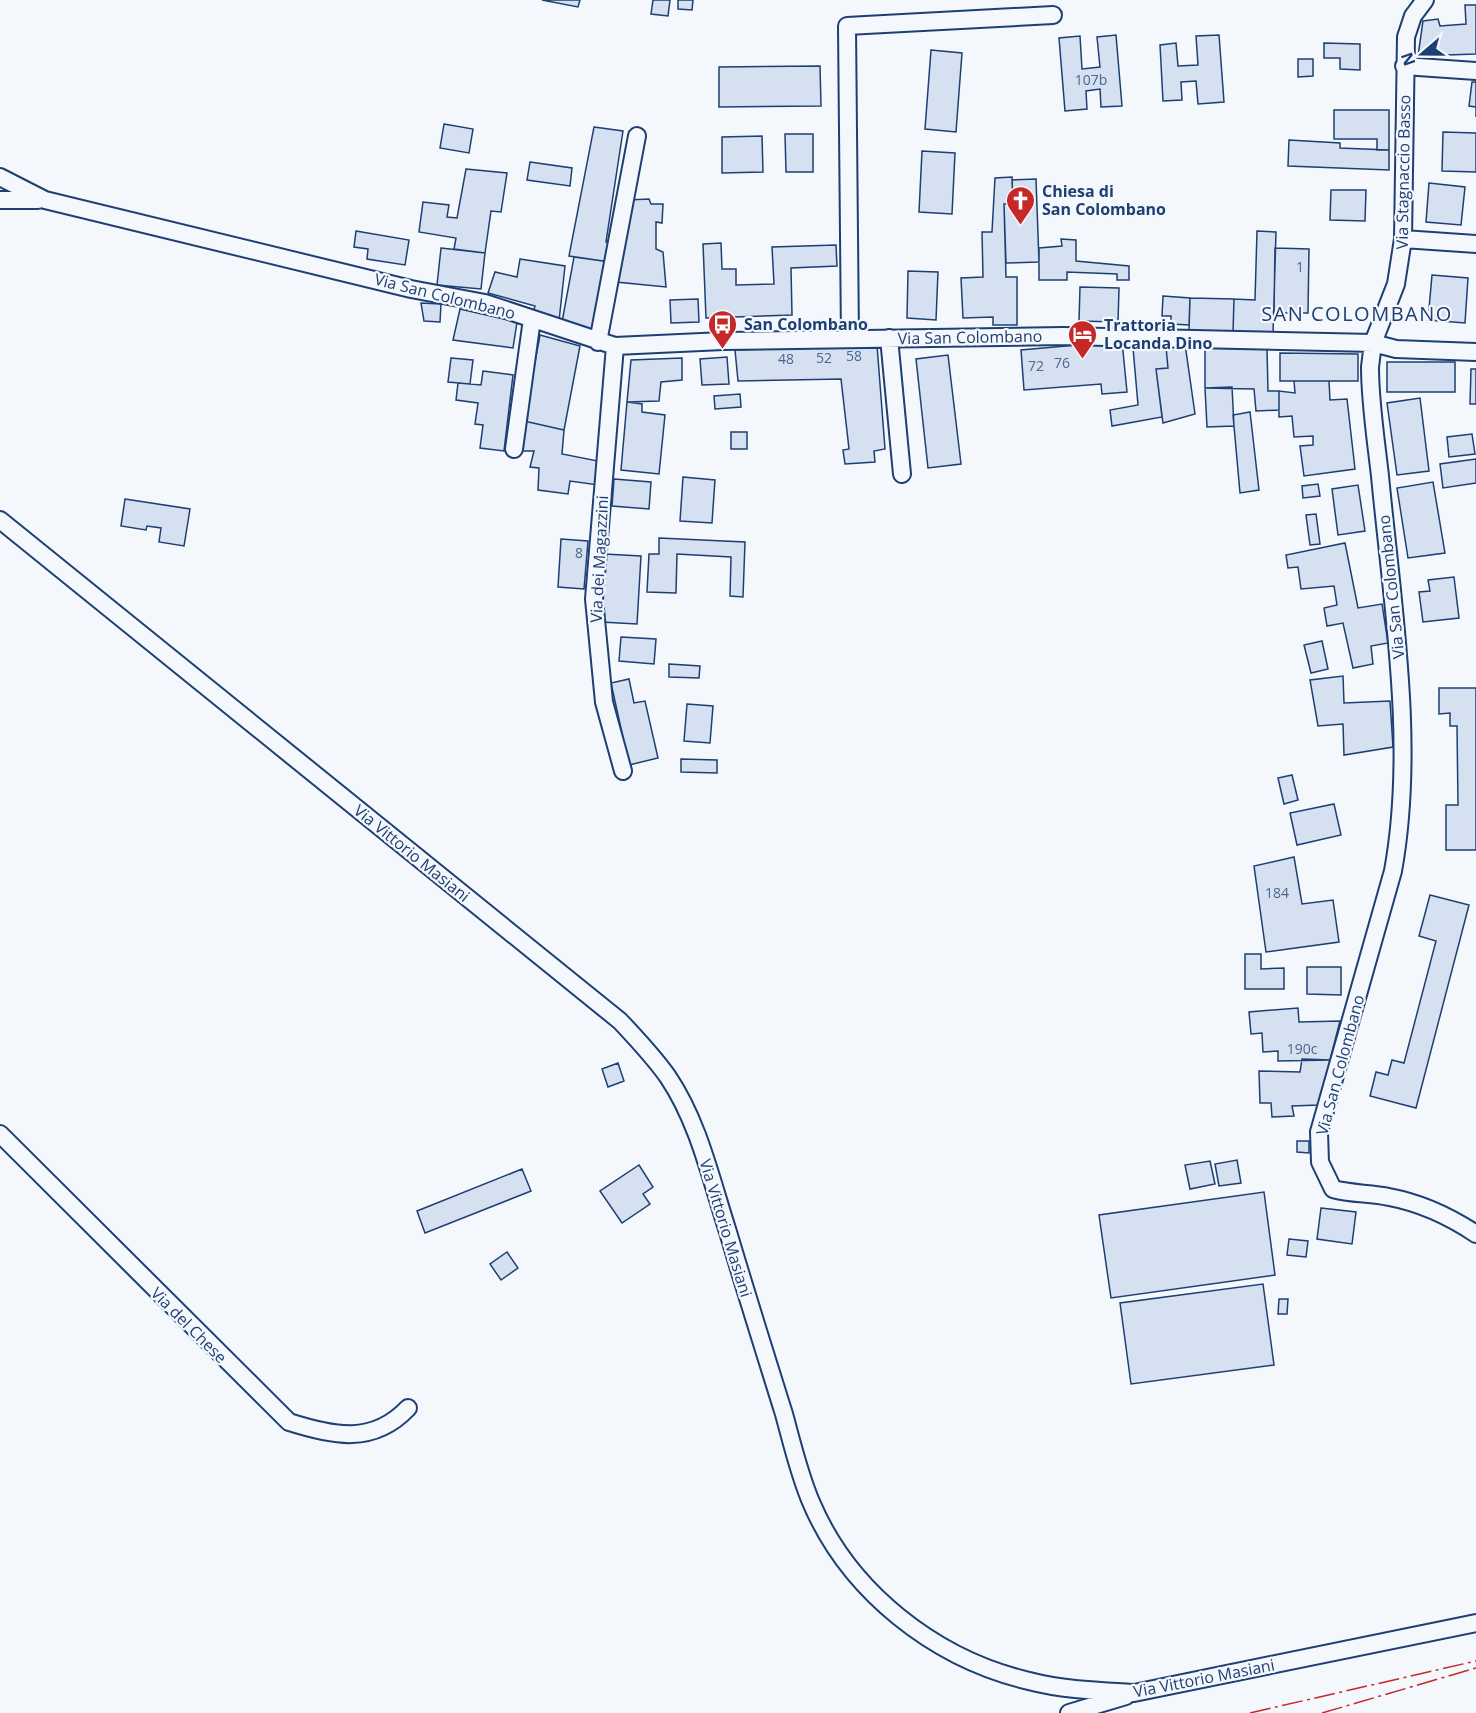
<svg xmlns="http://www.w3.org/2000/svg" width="1476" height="1713" viewBox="0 0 1476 1713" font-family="'Open Sans',sans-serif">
<rect width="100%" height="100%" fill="#f4f7fb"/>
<!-- building -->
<path fill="#d5e0f0" stroke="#1d3f73" stroke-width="1.5" d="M542,0h38l-2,7z
M653,0h17l-2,16 -17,-2z
M678,0h15l-1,10 -14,-1z
M1465,5h11v49l-58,2 5,-35 15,-2 2,7 26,-2z
M1116,35l6,71 -21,1 -1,-18 -14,2 1,18 -22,2 -6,-73 21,-2 2,33 18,-2 -3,-30z
M1219,35l5,67 -26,2 -2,-23 -15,1 1,18 -19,1 -3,-56 16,-2 2,23 20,-1 -2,-29z
M1324,43l36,1v26l-20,-1v-11h-16z
M931,50l31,3 -6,79 -31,-3z
M1298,59h15v17l-15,1z
M820,66l1,40 -102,1v-40z
M1472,82h4v35v-10l-7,-1z
M1334,110h55v40h-12v-11h-43z
M444,124l29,5 -4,24 -29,-5z
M594,127l29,4 -17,111 8,2 -4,18 -41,-6z
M1443,132l33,1v39l-34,-1z
M785,134h28v38h-27z
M762,136l1,36 -41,1v-36z
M1289,140l51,3v5l49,2v20l-101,-4z
M922,151l33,2 -3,61 -33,-2z
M530,162l42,6 -2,18 -43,-6z
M466,169l41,4 -6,39 -10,-1 -6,42 -31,-4 2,-11 -37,-6 4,-30 26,3 -2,12 10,1z
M1012,177l1,27h-9l2,73h11v48h-24v-8l-30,1 -2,-40 22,-1 -1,-45h10l3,-54z
M1036,179l3,83 -33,1 -2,-59h9l-1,-24z
M1429,183l36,4 -4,38 -35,-3z
M1331,190h35l-1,31 -35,-1z
M649,199l2,5h12l-1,19 -6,-1v27l7,3 3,35 -50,-5 11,-82z
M356,231l53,9 -4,25 -38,-6 1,-10 -14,-2z
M1257,231l19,1 -3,102 -40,-1 1,-34 21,1z
M1061,239l15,1v21l53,5v14h-12v-6l-50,-2v8h-28v-32l23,-2z
M721,243l1,26h14v16l38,-1 -2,-37 64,-2 1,21 -46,2 1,47 -86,3 -3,-74z
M441,248l44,5 -4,36 -44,-4z
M1275,248l34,1 -1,64h-34z
M574,257l36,5 -15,71 -33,-11z
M520,259l45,7 -6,55 -26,-8 2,-7 -47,-13 7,-21 22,5z
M908,271l30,1 -2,48 -29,-2z
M1432,275l36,3 -3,45 -37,-3z
M1080,287l39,1 -1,34 -39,-1z
M1163,296l27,2 -1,27 -18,-1v-8h-9z
M1190,298l44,1 -1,34 -44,-3z
M698,299l1,23 -28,1 -1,-23z
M421,303l20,1 -1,18 -16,-1z
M460,309l57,13 -4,26 -60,-8z
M540,335l40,11 -16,84 -40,-9z
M1122,341l5,51 -25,2 -1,-10 -77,6 -3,-40z
M1185,344l10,70 -32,9 -7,-54 12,-1 -2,-21z
M877,345l8,104 -11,2 1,11 -30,2 -2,-14 6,-1 -8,-70 -103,2 -3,-31z
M1166,347l2,21 -12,1 6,48 -50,9 -2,-16 28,-5 -5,-57z
M1205,348l62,1 1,42h11v19l-23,1 -2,-22 -49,-1z
M1280,353l78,1v27h-78z
M948,355l13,109 -33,4 -12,-109z
M727,357l2,27 -27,1 -2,-26z
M451,358l22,2 -3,24 -22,-2z
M682,358v22l-21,2 -2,19 -32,1 4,-42z
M1387,362h68v30h-68z
M1471,369h5v35h-6z
M483,371l30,4 -9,76 -24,-3 3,-23 -8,-1 3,-21 -22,-3 2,-17 23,2z
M1294,381h35l1,19 17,-1 8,70 -51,7 -4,-30 13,-1v-9l-19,1 -2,-21 -13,1v-26l16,2z
M1232,387l2,39 -27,1 -2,-39z
M740,394l1,13 -26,2 -1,-13z
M1420,398l9,73 -32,4 -10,-72z
M627,402l15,2v8l23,3 -6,59 -38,-4z
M1250,412l9,78 -19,3 -7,-78z
M524,421l40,9 -2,24 36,7v24l-28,-4 -2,13 -30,-4 1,-22 -9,-1 4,-16h-14z
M731,432h16v17h-16z
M1472,434l3,20 -26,3 -2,-20z
M1476,459v24l-33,5 -3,-24z
M683,477l32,3 -3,43 -32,-2z
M614,479l37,3 -2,27 -37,-3z
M1433,482l12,71 -37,5 -11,-70z
M1318,484l2,12 -17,2 -1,-12z
M1358,485l7,46 -27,4 -6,-46z
M125,499l65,10 -6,37 -25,-4 2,-14 -14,-2 -1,4 -25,-4z
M1316,514l4,30 -10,1 -4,-30z
M659,538l86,4 -2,55 -13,-1 1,-39 -54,-3 -1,39 -29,-1 2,-38h10z
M561,539l27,2 -4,48 -26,-2z
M1345,543l13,65 24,-4 6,39 -17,3 2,18 -20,4 -10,-45 -16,3 -3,-18 13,-3 -3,-19 -33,3 -3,-22 -10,1 -2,-13z
M604,554l37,2 -4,68 -36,-2z
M1454,577l5,41 -36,4 -4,-30 11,-1 -2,-11z
M621,637l35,2 -2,25 -35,-3z
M1322,641l6,28 -17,4 -7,-28z
M669,664l31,2 -1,12 -30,-1z
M1343,676l1,27 46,-2 3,46 -49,8 -1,-31 -25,2 -8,-46z
M629,679l5,24 11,-2 13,57 -29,7 -18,-82z
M1439,688h37v162h-30v-45h12l-1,-79h-7v-13l-11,1z
M687,704l26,2 -3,37 -26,-2z
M681,759l36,1v13l-36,-1z
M1292,775l6,25 -14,4 -6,-26z
M1334,804l7,31 -44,10 -7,-32z
M1294,857l8,47 31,-4 6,42 -73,10 -12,-86z
M1430,895l39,10 -53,203 -46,-12 6,-24 12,3 4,-15 12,3 32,-122 -17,-5z
M1245,954h16v15l23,-1v21h-39z
M1307,967h34v28l-34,-1z
M1298,1008l1,14 41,-1 -10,39 -52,1v-10l-15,1 -1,-19 -11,1 -2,-22z
M1302,1059l28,1 -11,45 -27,1 2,10 -22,1 -1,-14h-11l-1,-32 41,1z
M618,1063l6,18 -16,6 -6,-18z
M1297,1141h12v12l-12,-1z
M1237,1160l4,23 -22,3 -4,-22z
M1210,1161l5,23 -25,5 -5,-24z
M639,1165l14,22 -10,7 7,10 -28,19 -22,-32z
M522,1169l9,22 -106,42 -8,-22z
M1264,1192l11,83 -164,23 -12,-83z
M1321,1208l35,4 -4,32 -35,-5z
M1289,1239l19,2 -2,16 -19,-2z
M507,1252l11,16 -17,12 -11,-16z
M1263,1284l11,81 -143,19 -11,-81z
M1279,1299h9l-1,15h-9z"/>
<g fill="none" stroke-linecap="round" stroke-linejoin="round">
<defs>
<path id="minor" d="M1425,0l-12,16 -7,21 -3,202 -7,45 -23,59 -3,24c0,36 6,73 10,109 12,127 36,269 13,395l-74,261 1,30 13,27c18,5 37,4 56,8 32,6 60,19 87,37
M1404,66l72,5
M0,177l45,23 366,89 74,14 130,43 108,-5 340,-5 310,7 23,6 80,3
M0,200h38
M1403,239l73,5
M889,338l13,136
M850,339l-3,-313 206,-11
M598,342l39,-206
M615,346l-21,253 10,103 19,69
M514,449l18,-130
M0,520l620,501c17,18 34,36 48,56 31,46 43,103 60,155 18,61 37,121 56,182 8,29 15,60 27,88 38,90 124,157 218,179 34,9 70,10 105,12l342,-70
M0,1134l289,288c44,14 84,23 119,-14
M1069,1713l57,-17"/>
</defs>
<!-- minor casing -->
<use href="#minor" stroke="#1d3f73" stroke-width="20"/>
<!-- minor -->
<use href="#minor" stroke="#f4f7fb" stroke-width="16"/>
<!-- power -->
<path stroke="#c62828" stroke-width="1.5" stroke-dasharray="21 4.5 3 4.5" stroke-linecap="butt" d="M1250,1713l226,-52
M1322,1713l154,-45"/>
</g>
<!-- icons -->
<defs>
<symbol id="church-pin" viewBox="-11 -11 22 30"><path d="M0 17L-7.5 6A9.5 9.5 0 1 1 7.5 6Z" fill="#c62828" stroke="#f4f7fb"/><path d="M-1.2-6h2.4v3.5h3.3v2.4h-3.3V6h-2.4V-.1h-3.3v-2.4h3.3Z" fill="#fff"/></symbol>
<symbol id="bus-pin" viewBox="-11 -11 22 30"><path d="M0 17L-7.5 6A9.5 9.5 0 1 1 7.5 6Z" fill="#c62828" stroke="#f4f7fb"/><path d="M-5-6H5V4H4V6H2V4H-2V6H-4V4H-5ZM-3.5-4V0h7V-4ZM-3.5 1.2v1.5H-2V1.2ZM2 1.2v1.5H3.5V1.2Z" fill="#fff"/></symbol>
<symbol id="hotel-pin" viewBox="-11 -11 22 30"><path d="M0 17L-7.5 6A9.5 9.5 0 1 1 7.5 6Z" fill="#c62828" stroke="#f4f7fb"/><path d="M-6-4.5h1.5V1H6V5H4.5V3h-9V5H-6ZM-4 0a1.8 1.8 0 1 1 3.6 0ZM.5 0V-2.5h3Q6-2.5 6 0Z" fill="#fff"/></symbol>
</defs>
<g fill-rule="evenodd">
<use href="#church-pin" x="1004" y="184" width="33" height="45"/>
<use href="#bus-pin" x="706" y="308" width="33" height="45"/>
<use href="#hotel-pin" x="1066" y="318" width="33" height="45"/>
</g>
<g text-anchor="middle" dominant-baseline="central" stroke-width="4.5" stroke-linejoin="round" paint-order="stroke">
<!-- number labels -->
<g font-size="14" fill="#4b6792">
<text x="1091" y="79">107b</text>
<text x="1300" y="266">1</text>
<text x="854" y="355">58</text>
<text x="824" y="357">52</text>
<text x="786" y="358">48</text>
<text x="1062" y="362">76</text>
<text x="1036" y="365">72</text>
<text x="579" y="552">8</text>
<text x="1277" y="892">184</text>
<text x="1302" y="1048">190c</text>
</g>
<!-- street labels -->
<g font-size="16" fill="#1d3f73" stroke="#f4f7fb">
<text transform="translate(1403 172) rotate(-89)">Via Stagnaccio Basso</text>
<text transform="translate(445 296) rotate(14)">Via San Colombano</text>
<text transform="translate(970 337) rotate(-1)">Via San Colombano</text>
<text transform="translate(599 559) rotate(-87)">Via dei Magazzini</text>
<text transform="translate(1391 587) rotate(-96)">Via San Colombano</text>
<text transform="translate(412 853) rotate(39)">Via Vittorio Masiani</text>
<text transform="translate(1340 1065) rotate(-75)">Via San Colombano</text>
<text transform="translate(726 1228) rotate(73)">Via Vittorio Masiani</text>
<text transform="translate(189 1325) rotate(45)">Via del Chese</text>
<text transform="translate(1204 1678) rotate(-11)">Via Vittorio Masiani</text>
</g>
<!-- poi labels -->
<g font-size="16" font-weight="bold" fill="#1d3f73" stroke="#f4f7fb" text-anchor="start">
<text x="1042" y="191">Chiesa di<tspan x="1042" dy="18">San Colombano</tspan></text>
<text x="744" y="324">San Colombano</text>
<text x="1104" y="325">Trattoria<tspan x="1104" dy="18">Locanda Dino</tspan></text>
</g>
<!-- quarter labels -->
<g font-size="20" letter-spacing="1.5" fill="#1d3f73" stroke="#f4f7fb">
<text x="1357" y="313">SAN COLOMBANO</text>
</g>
</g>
<!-- north arrow -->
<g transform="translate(1422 54) rotate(250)" stroke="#f4f7fb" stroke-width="4.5" paint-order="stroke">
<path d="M0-4.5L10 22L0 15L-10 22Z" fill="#1d3f73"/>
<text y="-9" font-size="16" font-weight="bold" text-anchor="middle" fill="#1d3f73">N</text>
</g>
</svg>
